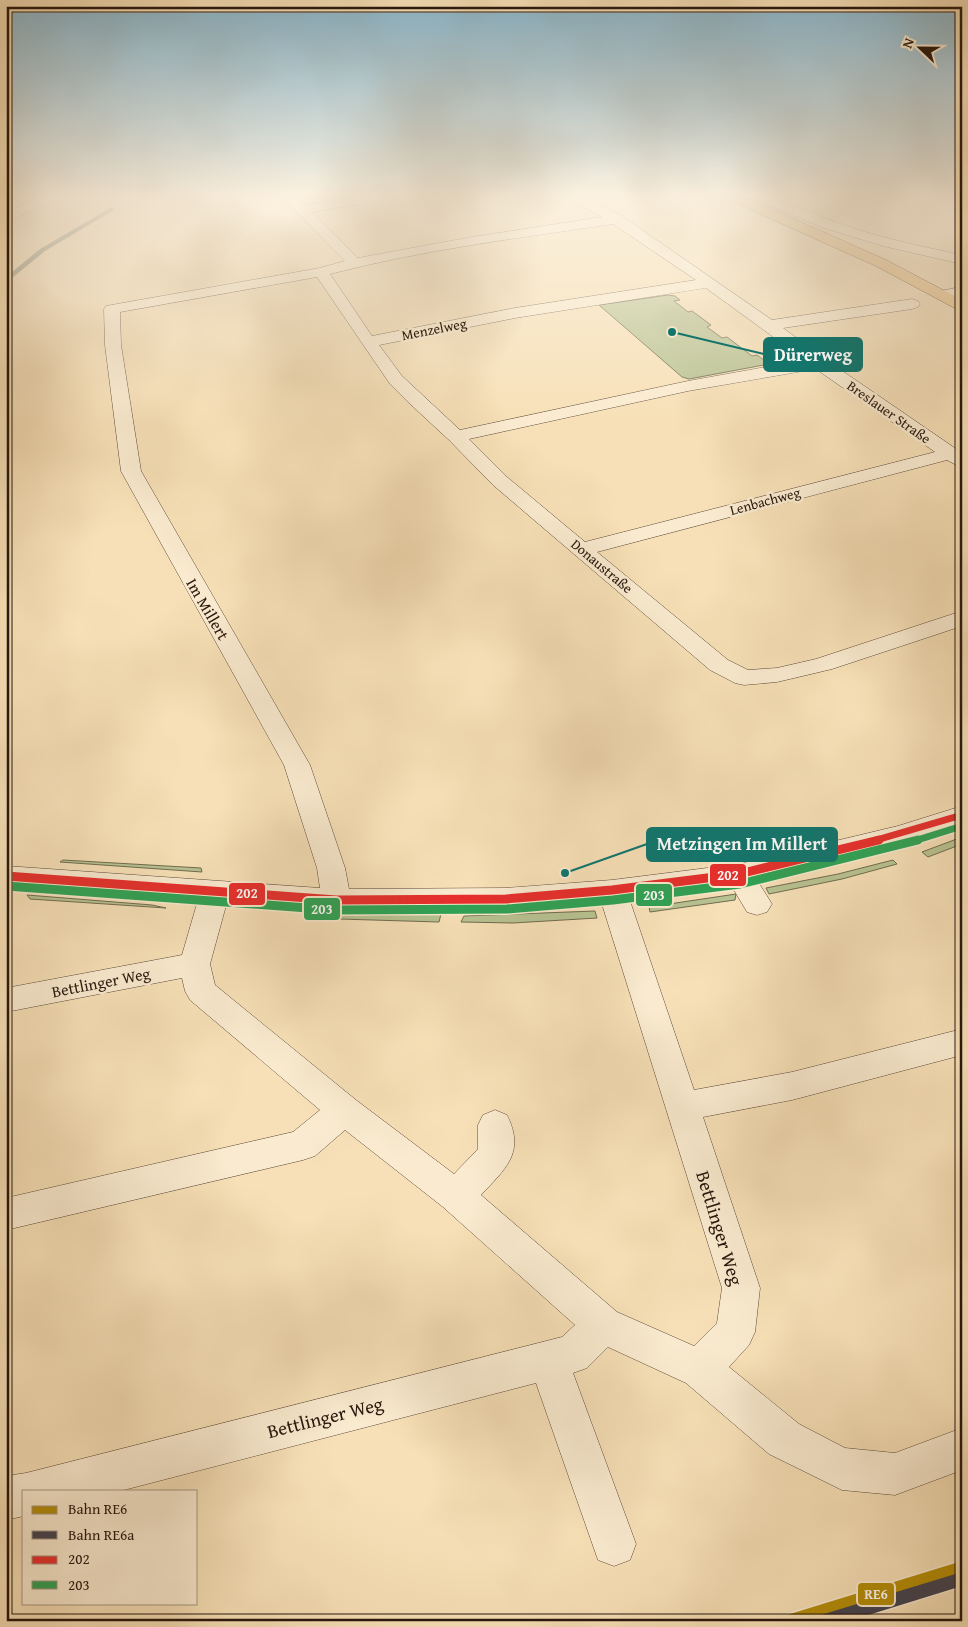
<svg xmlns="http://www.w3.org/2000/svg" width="968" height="1627" viewBox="0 0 968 1627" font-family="'Gentium Book Plus',serif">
<rect width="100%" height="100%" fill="#f7e0b7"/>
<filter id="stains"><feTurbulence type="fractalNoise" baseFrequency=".004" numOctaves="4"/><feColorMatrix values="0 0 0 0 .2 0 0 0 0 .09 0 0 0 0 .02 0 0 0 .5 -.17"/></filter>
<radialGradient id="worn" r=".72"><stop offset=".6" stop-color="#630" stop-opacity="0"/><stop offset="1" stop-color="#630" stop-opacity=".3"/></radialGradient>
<!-- green -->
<path fill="#b8c392" stroke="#706c50" d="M668,295l7,1 5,4 -6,1 14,11 4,-1 19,14 -4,2 15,11 5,-1 25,19 5,-1 12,9 -80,15 -7,-2 -83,-72z
M962,837v7l-34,13 -6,-5z
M63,860l138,8 1,4 -142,-10z
M893,860l4,4 -55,15 -73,15 -3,-6 72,-14z
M736,894l-1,6 -85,12 -1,-5z
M27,895l125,10 14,3 -136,-9z
M595,911l2,7 -84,5 -52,-1 3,-6z
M308,912l64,3 69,-1 -2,8 -133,-4z"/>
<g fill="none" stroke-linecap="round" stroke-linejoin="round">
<!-- stream -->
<path fill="#6e7a6b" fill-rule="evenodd" d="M112,207l2,3 -69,41 -39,32v-6l34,-28z"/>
<defs>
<path id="minor" d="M40,197h18l-2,3 -50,22v-9z
M282,197h14l9,8 51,-8h30l-2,3 -5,1 -67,11 46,46 114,-21 130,-20 -36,-20h17l39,19 150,104 140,-21 6,2 2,3 -2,3 -6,2 -129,19 42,31 137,94v15l-15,-8 -350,92 131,108 20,10 29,-2 39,-9 146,-48v15l-130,43 -55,13 -33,3 -9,-2 -25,-13 -217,-185 -44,-45 -41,-38 -18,-18 -73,-107 -197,35 1,33 20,126 169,294 35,103 4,21 157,-1 106,-8 127,-16 159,-38 64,-20v19l-60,19 -145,36 15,24 -5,8 -10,3 -10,-3 -16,-27 -102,13 65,192 98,-18 170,-43v26l-170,45 -89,17 57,171 -5,44 -6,13 -20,22 70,57 46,24 50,5 67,-25v42l-67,25 -53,-5 -73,-36 -83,-71 -78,-36 -21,21 -14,5 63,171 -6,16 -16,6 -16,-6 -62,-177 -416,108h-96v25l-18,4v-44l20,-3 536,-136 13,-12 -132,-118 -98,-77 -30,26 -12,4 -297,70v-32l287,-66 27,-22 -130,-110 -5,-9 -3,-13 -176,34v-24l176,-33 16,-55 -192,-14v-20l314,22 -3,-20 -33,-103 -163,-294 -16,-126 -1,-36 2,-3 214,-38 25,-7zM613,224l83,56 -181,28 -143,28 -42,-62c92,-24 189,-36 283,-50zM706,288l99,72 -117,21 -228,49 -58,-54 -23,-31 136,-27zM816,369l119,83 -350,90 -78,-65 -38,-38 219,-48zM601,901l121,387 -5,35 -23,23 -77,-34 -136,-117c24,-26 45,-42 26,-80l-12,-5 -12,5 -5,10v24l-24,25 -98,-74 -141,-115 -5,-21 17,-62 109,9 170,-1z
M755,197c29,-1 53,16 80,25 41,15 84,24 127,33v9l-79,-18 -59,-18 -67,-28z
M962,287v10l-20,3 -6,-2 -2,-3 2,-3z"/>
<path id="major" d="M727,197h18l141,63 76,40v12l-86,-46 -147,-66z"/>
</defs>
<!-- minor casing -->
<use href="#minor" stroke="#5b4838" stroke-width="1"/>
<!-- major casing -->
<use href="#major" stroke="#27160d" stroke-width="1"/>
<!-- minor -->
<use href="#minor" fill="#faebd0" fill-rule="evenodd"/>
<!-- major -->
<use href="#major" fill="#ecc07c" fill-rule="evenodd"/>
<defs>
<path id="bus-1-far1" d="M873,841l89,-26"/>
<path id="bus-1" d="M6,876l330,24 170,-1 106,-9 127,-16 140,-34"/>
<path id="bus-2-far1" d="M914,841l48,-15"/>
<path id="bus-2" d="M6,886l329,24 172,-1 106,-9 127,-16 178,-44"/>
</defs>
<!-- bus-1-far1 casing -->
<use href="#bus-1-far1" stroke="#faebd0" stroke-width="10"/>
<!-- bus-1 casing -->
<use href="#bus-1" stroke="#faebd0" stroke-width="12"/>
<!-- bus-2-far1 casing -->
<use href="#bus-2-far1" stroke="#faebd0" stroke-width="10"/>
<!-- bus-2 casing -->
<use href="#bus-2" stroke="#faebd0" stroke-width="12"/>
<!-- bus-1-far1 -->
<use href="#bus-1-far1" stroke="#e72f2d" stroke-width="7"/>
<!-- bus-1 -->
<use href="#bus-1" stroke="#e72f2d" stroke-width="9"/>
<!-- bus-2-far1 -->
<use href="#bus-2-far1" stroke="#2ea355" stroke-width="7"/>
<!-- bus-2 -->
<use href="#bus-2" stroke="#2ea355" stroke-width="9"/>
<defs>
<path id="rail-1" d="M962,1561v14l-148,46h-31l2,-5 5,-2z"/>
<path id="rail-2" d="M962,1572v14l-113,35h-32l2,-5 5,-2z"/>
</defs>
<!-- rail-1 casing -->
<use href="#rail-1" stroke="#faebd0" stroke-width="3"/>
<!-- rail-2 casing -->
<use href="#rail-2" stroke="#faebd0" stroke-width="3"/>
<!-- rail-1 -->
<use href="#rail-1" fill="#b48d0a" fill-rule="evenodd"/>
<!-- rail-2 -->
<use href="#rail-2" fill="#424351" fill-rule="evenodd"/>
</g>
<!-- sky -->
<linearGradient id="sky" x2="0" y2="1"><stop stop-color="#8ab8cf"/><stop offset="0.46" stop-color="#fbf1df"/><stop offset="1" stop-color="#fbf1df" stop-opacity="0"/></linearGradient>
<rect width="968" height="425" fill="url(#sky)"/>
<g text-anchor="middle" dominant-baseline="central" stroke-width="5" stroke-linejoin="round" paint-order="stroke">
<!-- far-street labels -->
<g font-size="14" fill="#27160d" stroke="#faebd0">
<text transform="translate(434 329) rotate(-11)">Menzelweg</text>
<text transform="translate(889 412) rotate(35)">Breslauer Straße</text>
<text transform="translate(765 501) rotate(-15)">Lenbachweg</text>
<text transform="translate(602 566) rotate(40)">Donaustraße</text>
</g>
<!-- street labels -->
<g font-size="16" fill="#27160d" stroke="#faebd0">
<text transform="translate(208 609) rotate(60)">Im Millert</text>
<text transform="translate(101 982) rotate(-11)">Bettlinger Weg</text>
</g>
<!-- near-street labels -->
<g font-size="19" fill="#27160d" stroke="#faebd0">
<text transform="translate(720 1228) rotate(73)">Bettlinger Weg</text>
<text transform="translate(325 1417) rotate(-14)">Bettlinger Weg</text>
</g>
</g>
<!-- callouts -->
<path fill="none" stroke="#0f766e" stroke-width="2" d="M672 332L764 354M565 873L647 844"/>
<g fill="#0f766e" stroke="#faebd0" stroke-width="2">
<circle cx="672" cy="332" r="5"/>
<circle cx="565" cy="873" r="5"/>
</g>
<g fill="#0f766e" stroke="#0f766e" stroke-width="2">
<rect x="764" y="338" width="98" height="33" rx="5"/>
<rect x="647" y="828" width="190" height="33" rx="5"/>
</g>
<g font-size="18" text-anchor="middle" font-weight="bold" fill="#fff">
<text x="813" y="361">Dürerweg</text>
<text x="742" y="850">Metzingen Im Millert</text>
</g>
<g stroke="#faebd0" stroke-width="2">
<rect x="709" y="863" width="38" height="24" rx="5" fill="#e72f2d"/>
<rect x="228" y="882" width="38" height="24" rx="5" fill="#e72f2d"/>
<rect x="635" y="883" width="38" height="24" rx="5" fill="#2ea355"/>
<rect x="303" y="897" width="38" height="24" rx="5" fill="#2ea355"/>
<rect x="857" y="1582" width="38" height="24" rx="5" fill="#b48d0a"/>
</g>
<g font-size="14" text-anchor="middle" font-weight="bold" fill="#fff">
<text x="728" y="880">202</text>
<text x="247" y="898">202</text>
<text x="654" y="900">203</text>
<text x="322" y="914">203</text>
<text x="876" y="1599">RE6</text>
</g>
<!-- margin -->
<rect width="968" height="1627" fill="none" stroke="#f7e0b7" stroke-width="25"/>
<rect x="8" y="8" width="953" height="1612" fill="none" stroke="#27160d" stroke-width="2.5"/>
<rect x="12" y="12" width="943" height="1602" fill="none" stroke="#27160d"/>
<!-- legend -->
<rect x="22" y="1490" width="175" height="115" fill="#faebd0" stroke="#a69682"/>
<rect x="32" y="1506" width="25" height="8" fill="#b48d0a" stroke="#a69682"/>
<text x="68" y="1514" font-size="15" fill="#27160d">Bahn RE6</text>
<rect x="32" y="1531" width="25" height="8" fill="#424351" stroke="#a69682"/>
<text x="68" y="1540" font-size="15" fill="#27160d">Bahn RE6a</text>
<rect x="32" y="1556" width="25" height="8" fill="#e72f2d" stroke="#a69682"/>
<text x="68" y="1564" font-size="15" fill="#27160d">202</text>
<rect x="32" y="1581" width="25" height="8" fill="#2ea355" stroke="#a69682"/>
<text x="68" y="1590" font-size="15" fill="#27160d">203</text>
<!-- north arrow -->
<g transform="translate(920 48) rotate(292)" stroke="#faebd0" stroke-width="4" paint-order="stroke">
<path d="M0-4L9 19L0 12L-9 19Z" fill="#27160d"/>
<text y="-8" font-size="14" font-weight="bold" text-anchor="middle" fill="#27160d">N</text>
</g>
<rect width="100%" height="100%" filter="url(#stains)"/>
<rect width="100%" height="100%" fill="url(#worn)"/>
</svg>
